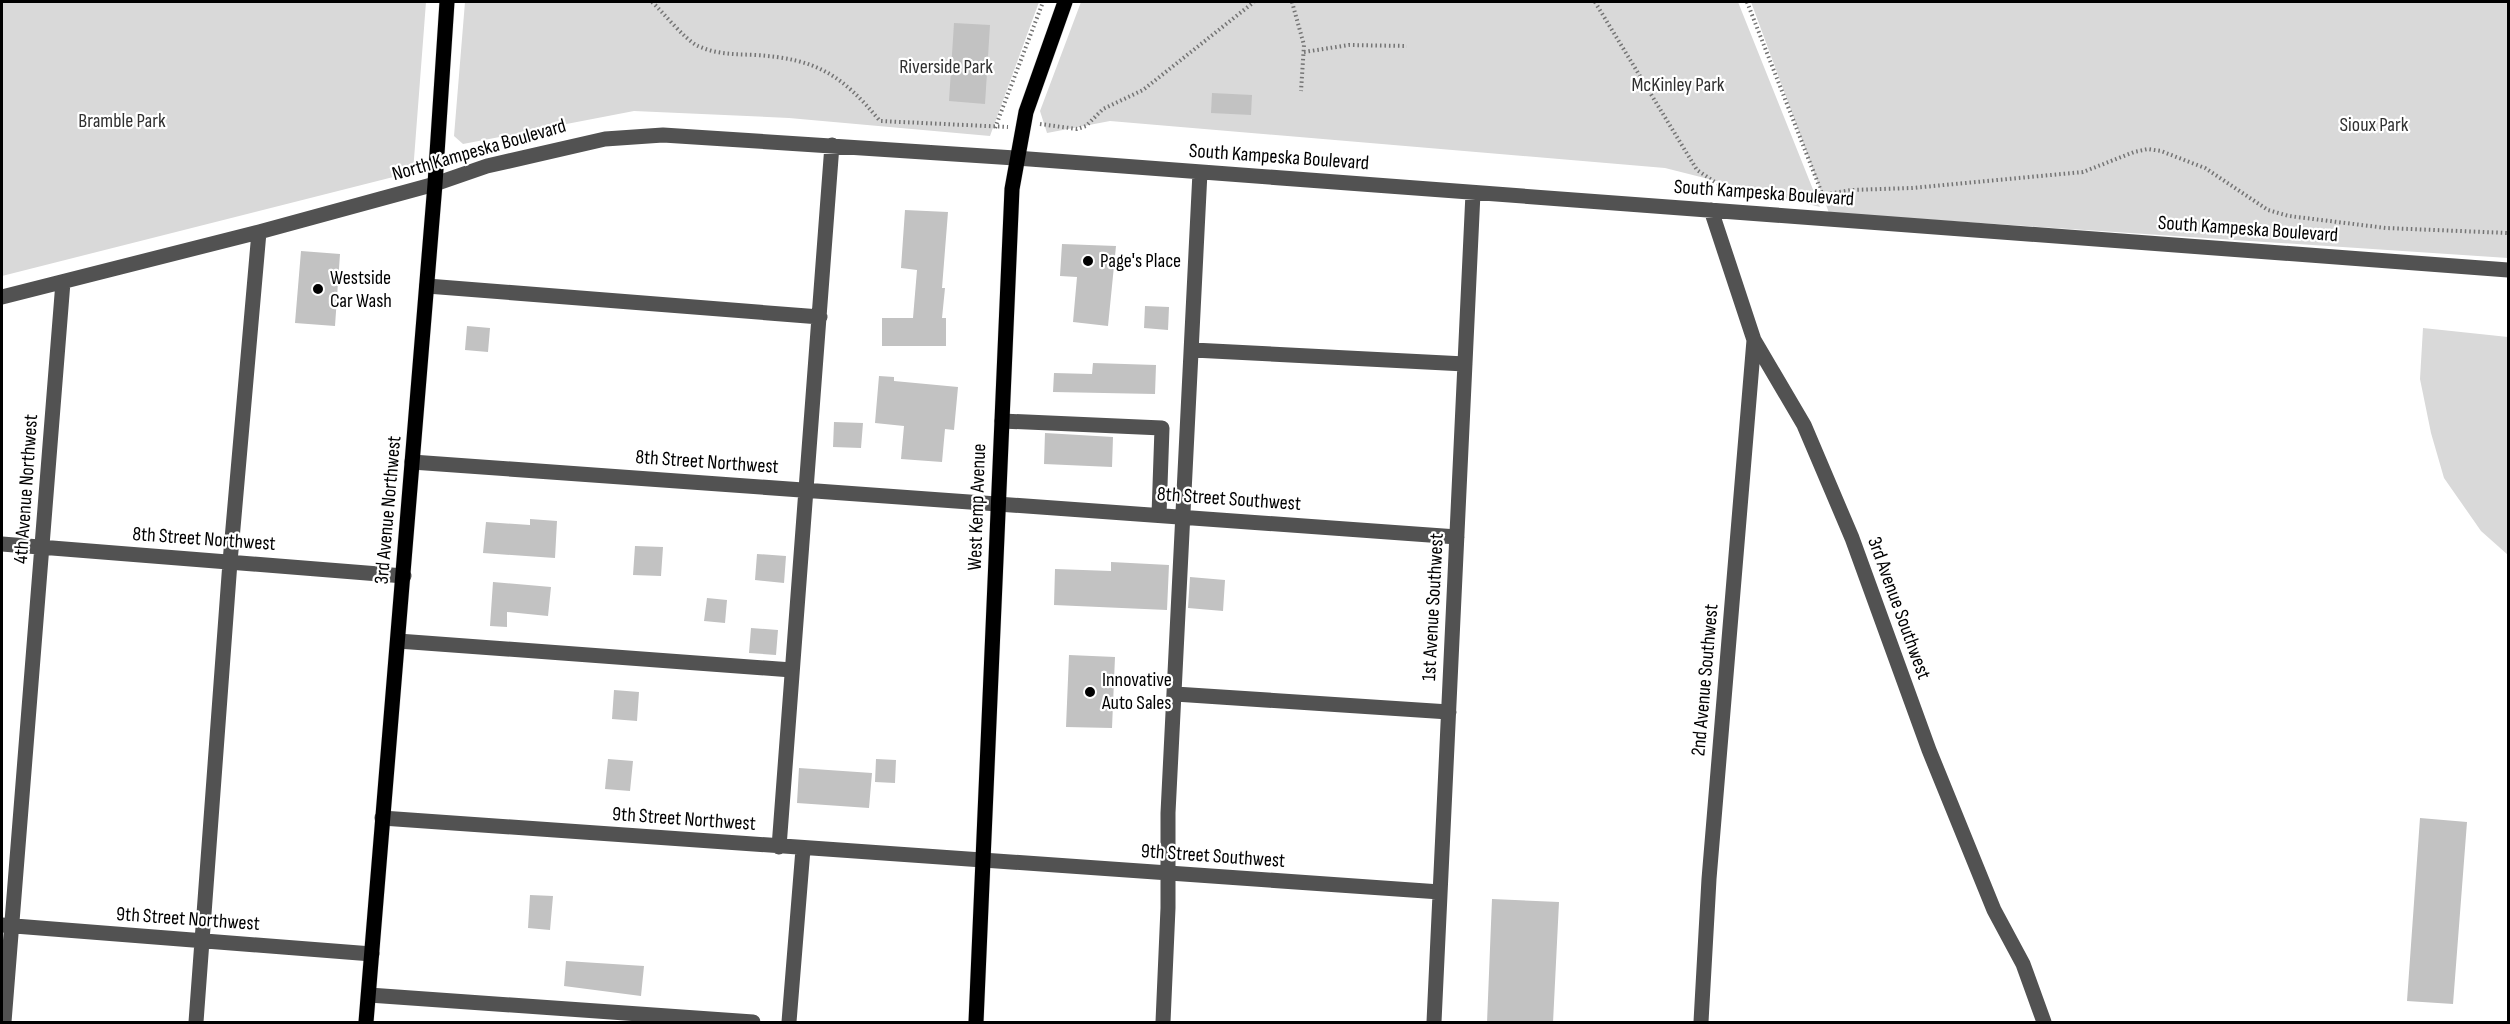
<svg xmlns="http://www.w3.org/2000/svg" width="2510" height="1024" viewBox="0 0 2510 1024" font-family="'Sofia Sans Condensed',sans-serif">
<rect width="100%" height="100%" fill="#fff"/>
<!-- green -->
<path fill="#d9d9d9" d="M2,2h424l-13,170 -411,104z
M465,2h574l-49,134 -201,-18 -155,-7 -171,33 -9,-8z
M1081,2h657l82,205 -155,-39 -555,-47 -63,12 -7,-22z
M1751,2h757v256l-679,-45z
M2423,328l85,9v218l-27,-24 -37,-53 -13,-45 -11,-54z"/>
<!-- building -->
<path fill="#c2c2c2" d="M954,23l36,2 -5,79 -36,-3z
M1212,93l40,2 -1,20 -40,-2z
M905,210l43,2 -6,76h3l-3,30h4v28h-64v-28h31l4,-48 -16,-2z
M1062,244l54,2 -8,80 -35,-4 4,-45 -17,-1z
M301,251l39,3 -5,72 -40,-3z
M1145,306l24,1 -1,23 -24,-2z
M467,326l23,2 -2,24 -23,-2z
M1093,363l63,2 -1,29 -102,-2 1,-19 38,1z
M879,376l15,1v4l64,6 -4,43 -9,-1 -3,33 -41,-3 3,-33 -29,-3z
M834,422l29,1 -2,25 -28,-1z
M1045,433l68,4 -1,30 -68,-3z
M530,519l27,2 -2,37 -72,-5 3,-31 44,3z
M635,546l28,1 -2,29 -28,-1z
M757,554l29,2 -2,27 -29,-3z
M1111,562l58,3 -2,45 -113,-5 1,-36 56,2z
M1190,577l35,3 -2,31 -35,-3z
M493,582l58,5 -3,29 -41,-4v15l-17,-1z
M707,598l20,2 -2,23 -21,-2z
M751,628l27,2 -2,25 -27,-2z
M1069,655l46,2 -3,71 -46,-1z
M614,690l25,2 -2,29 -25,-2z
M608,759l25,2 -3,30 -25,-2z
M876,759l20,1 -1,23 -20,-1z
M799,768l73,5 -3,35 -72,-5z
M2420,818l47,4 -14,182 -46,-3z
M530,895l23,1 -3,34 -22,-2z
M1492,899l67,3 -6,121h-66z
M566,961l78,5 -3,30 -77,-10z"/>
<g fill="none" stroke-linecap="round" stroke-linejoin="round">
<defs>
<path id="major" d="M366,1022l69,-838 12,-182
M976,1022l36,-833 14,-77 39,-110"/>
</defs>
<!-- major casing -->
<use href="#major" stroke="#dbdbdb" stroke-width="16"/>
<!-- path -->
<path stroke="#747474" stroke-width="4" stroke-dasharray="1.5 3" stroke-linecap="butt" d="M652,2c12,11 32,37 46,44 20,9 38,8 58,9 61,4 86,20 124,66l128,6
M1292,2l12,43 -3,46
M1595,2l102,168 24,16 75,11
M1747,2l76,194
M1304,52l45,-7 58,1
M1040,124l37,5 9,-3 17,-17 40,-19 111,-88
M995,128l48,-126
M1804,198l47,-8 61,-2 171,-16 51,-20 14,-3 13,2 44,17 63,42 21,6 97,12 122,5"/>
<!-- minor -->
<path stroke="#525252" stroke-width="15" d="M1711,210l43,130 50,85 48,113 77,212 65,160 29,54 21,58
M427,286l393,31
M2,297l257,-65 176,-48 52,-18 118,-27 58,-4 352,23 1493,112
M1193,350l272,14
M1002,421l160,7 -3,87
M412,462l1045,75
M2,544l402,32
M398,641l394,29
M1175,694l274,18
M382,818l1058,74
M779,847l53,-702
M2,925l370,29
M369,995l384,27
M4,1022l59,-740
M196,1022l34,-460 29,-330
M789,1022l14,-173
M1163,1022l5,-114v-95l32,-641
M1434,1022l39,-829
M1701,1022l8,-143 45,-539"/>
<!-- major -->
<use href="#major" stroke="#000" stroke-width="15"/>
</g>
<!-- markers -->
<g fill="#000" stroke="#fff" stroke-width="2">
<circle cx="1088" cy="261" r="6"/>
<circle cx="318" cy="289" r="6"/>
<circle cx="1090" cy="692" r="6"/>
</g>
<g text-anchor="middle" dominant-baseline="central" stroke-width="4.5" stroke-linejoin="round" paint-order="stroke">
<!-- park labels -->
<g font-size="20" fill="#303030" stroke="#fff">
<text x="946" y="67">Riverside Park</text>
<text x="1678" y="85">McKinley Park</text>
<text x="122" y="121">Bramble Park</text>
<text x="2374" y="125">Sioux Park</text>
</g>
<!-- street labels -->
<g font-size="20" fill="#000" stroke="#fff">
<text transform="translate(479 150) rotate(-16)">North Kampeska Boulevard</text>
<text transform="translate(1279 157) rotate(4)">South Kampeska Boulevard</text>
<text transform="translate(1764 193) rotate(4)">South Kampeska Boulevard</text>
<text transform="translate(2248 229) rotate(4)">South Kampeska Boulevard</text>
<text transform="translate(707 462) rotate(4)">8th Street Northwest</text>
<text transform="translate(26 489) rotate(-86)">4th Avenue Northwest</text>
<text transform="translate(1229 499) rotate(4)">8th Street Southwest</text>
<text transform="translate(977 507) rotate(-88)">West Kemp Avenue</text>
<text transform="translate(388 510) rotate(-85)">3rd Avenue Northwest</text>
<text transform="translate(204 539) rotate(4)">8th Street Northwest</text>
<text transform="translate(1433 607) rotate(-87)">1st Avenue Southwest</text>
<text transform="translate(1899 608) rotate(70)">3rd Avenue Southwest</text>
<text transform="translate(1705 680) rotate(-85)">2nd Avenue Southwest</text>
<text transform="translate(684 819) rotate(4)">9th Street Northwest</text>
<text transform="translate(1213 856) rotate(4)">9th Street Southwest</text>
<text transform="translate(188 919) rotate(4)">9th Street Northwest</text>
</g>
<!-- poi labels -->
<g font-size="20" fill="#000" stroke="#fff" text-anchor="start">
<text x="1100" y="261">Page's Place</text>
<text x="330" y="278">Westside<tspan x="330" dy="23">Car Wash</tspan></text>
<text x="1102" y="680">Innovative<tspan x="1102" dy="23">Auto Sales</tspan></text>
</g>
</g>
<!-- border -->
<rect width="2510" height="1024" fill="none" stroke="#000000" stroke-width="6"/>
</svg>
